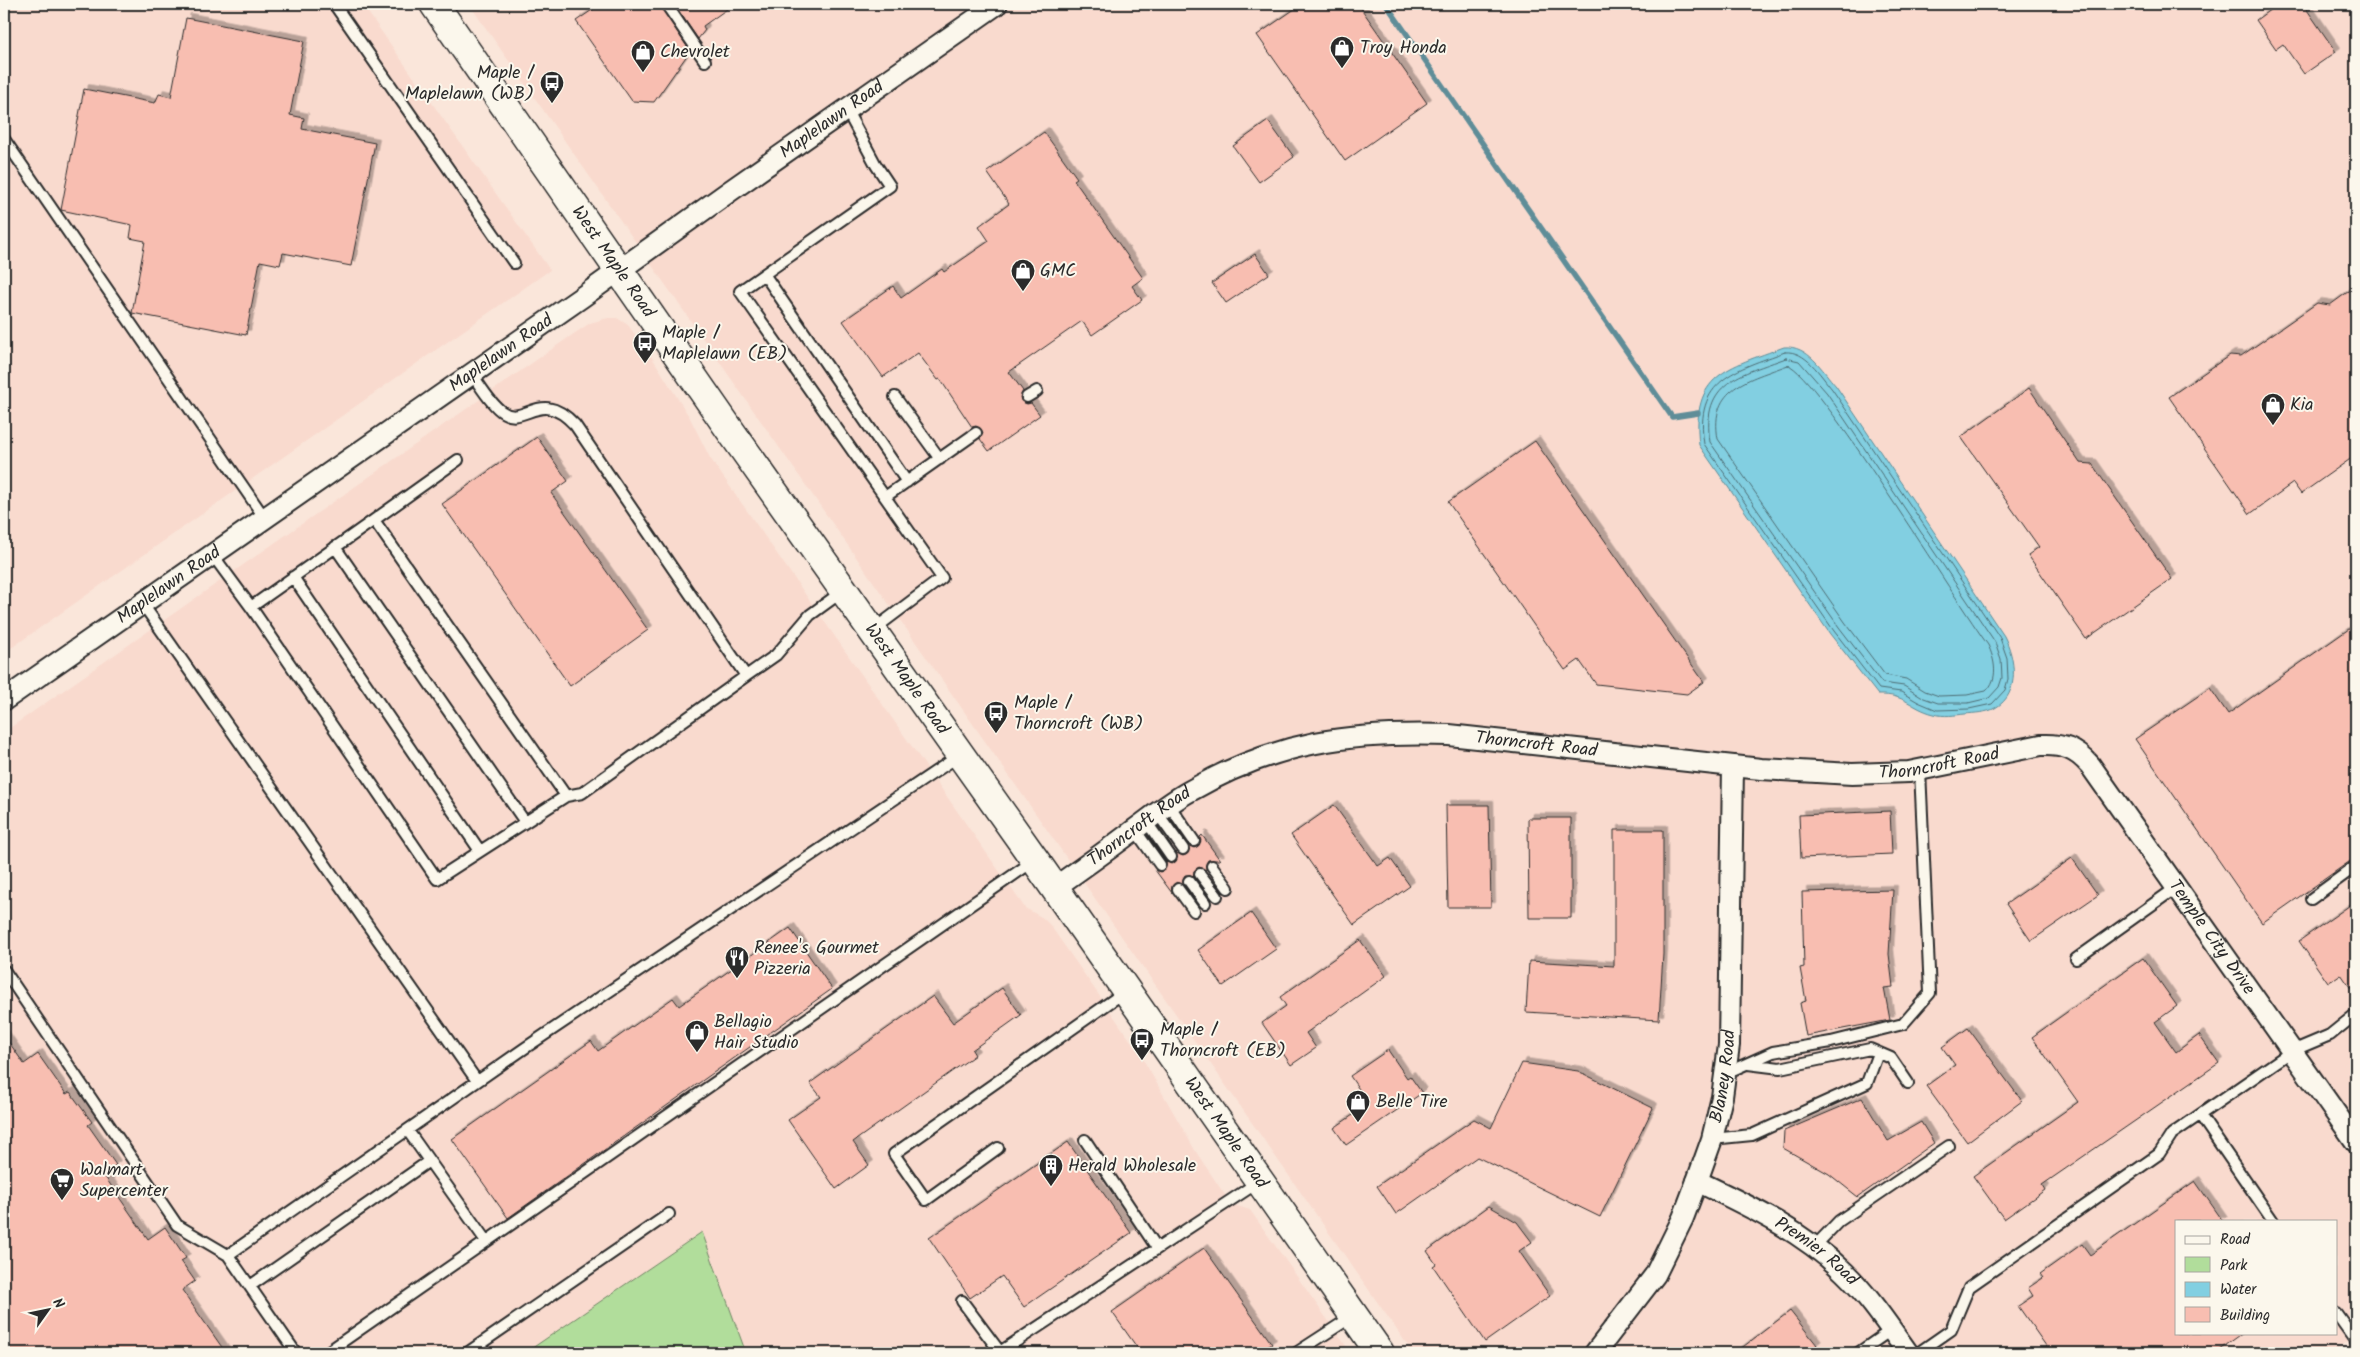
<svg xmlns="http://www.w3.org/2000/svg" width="2360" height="1357" viewBox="0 0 2360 1357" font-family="Kalam,sans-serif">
<defs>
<filter id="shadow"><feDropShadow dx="4.5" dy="-4.5" stdDeviation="0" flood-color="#0004"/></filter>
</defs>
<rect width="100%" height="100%" fill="#fae6da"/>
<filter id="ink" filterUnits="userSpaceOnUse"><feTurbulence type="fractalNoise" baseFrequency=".02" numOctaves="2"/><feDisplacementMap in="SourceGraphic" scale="10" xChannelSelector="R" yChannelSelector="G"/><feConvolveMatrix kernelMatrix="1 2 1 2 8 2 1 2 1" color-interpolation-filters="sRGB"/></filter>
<g filter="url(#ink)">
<!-- built -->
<path fill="#f9dace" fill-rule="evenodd" d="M4,4h358l188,266 -546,383z
M469,4h1887v1331l-26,18h-917zM2176,1221h160v112h-160z
M608,318h9l11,7 25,34 37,59 20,40 268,383 47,67 18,10 7,7 90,129 56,98 35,52 19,6 101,143h-1347v-621l571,-399 15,-10z"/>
<!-- green -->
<path fill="#b1dd9b" stroke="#6e8463" d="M702,1232l44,121h-221z"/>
<!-- water -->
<path fill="#82cfe1" stroke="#5f8d98" d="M1784,347c24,-2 38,23 52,39l168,250c11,21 17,58 -9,72 -8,5 -21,5 -30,6 -10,1 -21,3 -31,0 -24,-6 -28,-20 -56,-19l-48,-61 -131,-189c-8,-71 28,-77 85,-98z"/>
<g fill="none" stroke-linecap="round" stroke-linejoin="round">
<!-- shore -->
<path stroke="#4e6d74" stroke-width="1" d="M1785,352c21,-2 35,23 47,37l168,249 7,20 1,21 -3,11 -13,14 -23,5 -32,1 -19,-8 -17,-10 -22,-3 -45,-58 -130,-187c-10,-64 31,-74 81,-92z
M1786,358l13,3 28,32 168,249 6,17 1,19 -3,9 -10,11 -21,5h-30l-17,-6 -17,-11 -22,-3 -43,-56 -129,-185c-9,-61 30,-67 76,-84z
M1788,365c28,7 171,242 200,280 7,15 11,34 -2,46l-19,4 -28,1 -14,-5 -19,-12 -21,-4 -40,-53 -127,-183c-9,-52 30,-59 70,-74z"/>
<!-- stream -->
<path stroke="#5f8d98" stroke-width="5.5" d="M1386,4l286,413 26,-4"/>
</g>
<!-- building -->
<path fill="#f8beb1" stroke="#2b2b2b" filter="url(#shadow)" d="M601,4h58l31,47 -36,51 -22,-1 -56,-80z
M674,4h60l-31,22 2,4 -7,9z
M1302,4h56l69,99 -82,58 -88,-126z
M2278,4h25l33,48 -32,22 -21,-30 -7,5 -20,-29z
M186,18l118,23 -14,74 14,3 -2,11 73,14 -24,123 -68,-13 -3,12 -20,-4 -14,74 -114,-22 13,-72 -15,-3 2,-13 -71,-15 23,-121 71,14 4,-9 12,3z
M1268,121l26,36 -35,25 -26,-36z
M1044,132l33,46 -3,2 69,98 -11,8 10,14 -50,35 -10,-14 -73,51 14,19 -3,6 1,4 6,3 4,-1 9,12 -51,36 -9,-12 3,-6 -2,-4 -5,-3 -4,1 -32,-48 -2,1 -20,-27 -35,24 -40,-56 50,-35 8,12 41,-29 2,3 45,-31 -10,-15 30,-22 -22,-32z
M1255,254l14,20 -43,29 -14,-20z
M2356,286v169l-55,39 -8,-11 -43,31 -81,-117 61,-42 11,1 76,-53 13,2z
M2029,388l51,75 12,1 80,115 -86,60 -58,-84 11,-8 -78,-110z
M537,437l31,44 -17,12 97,137 -78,56 -128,-182z
M1535,441l169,241 -17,12 -91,-10 -17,-24 -14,10 -117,-168z
M2356,624v233l-94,66 -127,-184 75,-51 18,26z
M1334,805l44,61 12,-8 20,28 -56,39 -63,-90z
M1446,805h43l2,102h-43z
M1890,811l2,43 -91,4 -2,-43z
M1528,818h43v100h-42z
M1614,830h49v124l-4,66 -133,-8 3,-51 85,5z
M1202,835l18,25h-12l-2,4v6l-7,-3 -5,4v5l-9,-1 -2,4v6l-6,-3 -5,4v7l-17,-23 5,2 4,-2 2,-9 5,3 4,-2 2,-9 6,3 4,-2 2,-9 5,3 4,-2 3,-5 -1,-4z
M2072,858l26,37 -67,46 -25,-37z
M1893,890l-4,64 4,33 -9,1 6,32 -84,16 -6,-33 6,-2 -6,-33 4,-1 -2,-75z
M2356,901v95l-15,-22 -13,9 -29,-42z
M1251,913l25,36 -53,37 -25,-36z
M790,928l42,61 -324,229 -56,-79 139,-98 7,10 75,-53 6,8z
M1360,940l26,36 -80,57 10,15 -25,17 -29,-42 24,-17 -6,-9z
M2143,958l34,48 -22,16 21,30 23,-17 20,28 -177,122 3,5 -41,29 -31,-43 105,-74 -46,-65z
M1002,988l19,27 -49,35 3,5 -122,87 16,23 -33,24 -48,-69 33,-23 -11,-14 123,-87 20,27z
M1968,1028l54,73 -55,41 -41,-56 29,-21 -13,-18z
M4,1035l20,29 14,-10 28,40 4,-2 22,30 -4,3 28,40 -13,9 45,65 17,-12 21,31 -5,3 14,20 -13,9 44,63h-222z
M1388,1050l19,28 3,-2 12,17 -76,52 -12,-17 35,-24 -19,-28z
M1522,1063l56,8 75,37 -53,109 -123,-60 -81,57 -19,-28 97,-67 17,9z
M1862,1098l26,43 33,-19 13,21 -76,54 -29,-23 -46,-26 1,-17z
M1068,1142l63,91 -107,74 -22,-31 -32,22 -41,-60z
M2195,1181l28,40h-47v112h67l-28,20h-164l-33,-47 15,-10 -5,-8 15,-10 -3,-4 42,-30 8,11z
M1489,1206l28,16 15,20 -13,9 31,45 -65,46 -52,-76 3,-2 -9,-13z
M1204,1248l68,96 -14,9h-117l-29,-41z
M1790,1311l27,34 -10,8h-72z"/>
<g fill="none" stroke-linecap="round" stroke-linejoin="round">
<defs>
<path id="lane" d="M334,4l180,259
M666,4l39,57
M846,109l30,56 14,21 -150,105 202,287 -69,52
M4,139l260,378
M764,274l143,208
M471,373c9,12 18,29 30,38 24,18 38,-25 74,14l171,251 30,-21 34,-40 33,-24
M895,397l45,62
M1027,397l10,-6
M458,460l-84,60 192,276 16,-3 164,-117
M885,497l91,-64
M374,520l-123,87 186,272 129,-83
M335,547l190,275
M212,554l39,53
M293,577l187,274
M142,603l335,478
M1169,805l25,36
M1158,814l25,35
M1146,821l25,36
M1135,830l25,35
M1212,866l16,22
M1200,874l17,22
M1189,881l16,22
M1178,889l16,22
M2311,899l45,-33
M2076,959l101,-72
M4,970l173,255 51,30
M1748,1064l32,4 90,-19 21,9 17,25
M1726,1073l47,-21 58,-10 72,-18 27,-31 -10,-223
M2200,1115l73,106
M408,1131l78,110
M1712,1139l40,-4 115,-52 11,-30
M1085,1140l72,108
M998,1148l-72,52 -32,-46 232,-163
M1814,1247l25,-26 110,-75
M250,1286l179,-125
M962,1301l38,51 260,-171
M2336,1313l20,28
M296,1353l-68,-98 297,-207 435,-293
M326,1353l709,-493
M467,1353l202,-139
M1296,1353l57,-37
M1858,1353l33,-23
M1918,1353l33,-23 18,-43 190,-133 13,-20 120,-83 38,-16 26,-21"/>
<g id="street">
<path id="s1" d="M4,700l578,-403 148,-106 267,-187"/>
<path id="s2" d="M1054,888c27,-19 54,-38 80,-58 18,-13 36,-28 56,-39 87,-50 160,-59 259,-56l312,34 91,5 57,-2 132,-27c22,-1 35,4 49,20l266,377"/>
<path id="s3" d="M1697,1181c52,25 105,50 147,91 25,24 44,53 64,81"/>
<path id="s4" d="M1595,1353l60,-78 28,-57 14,-37 15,-42 10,-42 7,-52 4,-279"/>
</g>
<g id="secondary">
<path id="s5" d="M434,4l298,429 303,427 345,493"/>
</g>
</defs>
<!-- lane casing -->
<use href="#lane" stroke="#2b2b2b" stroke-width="14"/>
<!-- street casing -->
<use href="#street" stroke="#2b2b2b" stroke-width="24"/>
<!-- secondary casing -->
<use href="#secondary" stroke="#2b2b2b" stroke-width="31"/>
<!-- lane -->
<use href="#lane" stroke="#fbf7ec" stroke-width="10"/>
<!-- street -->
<use href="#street" stroke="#fbf7ec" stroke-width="20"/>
<!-- secondary -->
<use href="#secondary" stroke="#fbf7ec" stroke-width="28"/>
</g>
</g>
<!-- icons -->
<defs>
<symbol id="shop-pin" viewBox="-11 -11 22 30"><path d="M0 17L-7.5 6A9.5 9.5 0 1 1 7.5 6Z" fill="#2b2b2b" stroke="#fbf7ec"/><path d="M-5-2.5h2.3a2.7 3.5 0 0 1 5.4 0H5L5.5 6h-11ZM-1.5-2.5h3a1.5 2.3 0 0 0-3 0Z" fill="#fff"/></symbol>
<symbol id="bus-pin" viewBox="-11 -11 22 30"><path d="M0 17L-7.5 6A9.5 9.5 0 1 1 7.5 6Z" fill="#2b2b2b" stroke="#fbf7ec"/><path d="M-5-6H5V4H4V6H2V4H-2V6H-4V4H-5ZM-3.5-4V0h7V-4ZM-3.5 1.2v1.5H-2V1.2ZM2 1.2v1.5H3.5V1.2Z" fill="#fff"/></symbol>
<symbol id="restaurant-pin" viewBox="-11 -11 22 30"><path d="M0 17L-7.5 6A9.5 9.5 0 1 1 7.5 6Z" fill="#2b2b2b" stroke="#fbf7ec"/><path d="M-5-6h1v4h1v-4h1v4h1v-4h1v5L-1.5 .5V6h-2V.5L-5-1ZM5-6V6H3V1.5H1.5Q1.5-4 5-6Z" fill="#fff"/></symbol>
<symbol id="building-pin" viewBox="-11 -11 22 30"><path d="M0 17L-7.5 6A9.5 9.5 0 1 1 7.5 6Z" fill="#2b2b2b" stroke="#fbf7ec"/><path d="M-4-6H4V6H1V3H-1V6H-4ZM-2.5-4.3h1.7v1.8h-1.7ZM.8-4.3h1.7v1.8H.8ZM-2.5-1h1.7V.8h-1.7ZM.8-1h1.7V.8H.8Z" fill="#fff"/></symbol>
<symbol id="supermarket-pin" viewBox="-11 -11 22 30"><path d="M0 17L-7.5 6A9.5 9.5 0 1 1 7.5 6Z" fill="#2b2b2b" stroke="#fbf7ec"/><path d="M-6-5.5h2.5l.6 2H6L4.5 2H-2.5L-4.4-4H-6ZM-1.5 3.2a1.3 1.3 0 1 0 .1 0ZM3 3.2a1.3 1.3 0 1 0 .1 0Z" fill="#fff"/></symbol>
</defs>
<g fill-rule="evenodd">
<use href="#shop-pin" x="1328" y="34" width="28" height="38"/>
<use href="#shop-pin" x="629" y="38" width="28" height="38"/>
<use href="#bus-pin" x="538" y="69" width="28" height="38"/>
<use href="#shop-pin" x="1009" y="257" width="28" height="38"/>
<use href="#bus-pin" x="631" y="329" width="28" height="38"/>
<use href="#shop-pin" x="2259" y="391" width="28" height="38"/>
<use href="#bus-pin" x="982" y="699" width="28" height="38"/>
<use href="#restaurant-pin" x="723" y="944" width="28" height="38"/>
<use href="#shop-pin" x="683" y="1018" width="28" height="38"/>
<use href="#bus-pin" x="1128" y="1026" width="28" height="38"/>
<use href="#shop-pin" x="1344" y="1088" width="28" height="38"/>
<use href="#building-pin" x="1037" y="1152" width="28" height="38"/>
<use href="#supermarket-pin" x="48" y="1166" width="28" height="38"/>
</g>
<g text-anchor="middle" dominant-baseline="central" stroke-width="4" stroke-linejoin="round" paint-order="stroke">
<!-- poi labels -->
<g font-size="18" fill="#2b2b2b" stroke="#fbf7ec" text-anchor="start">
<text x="1360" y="48">Troy Honda</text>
<text x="660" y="52">Chevrolet</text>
<text x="534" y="73" text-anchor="end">Maple /<tspan x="534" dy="21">Maplelawn (WB)</tspan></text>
<text x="1040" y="271">GMC</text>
<text x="662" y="333">Maple /<tspan x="662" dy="21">Maplelawn (EB)</tspan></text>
<text x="2290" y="405">Kia</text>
<text x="1014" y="703">Maple /<tspan x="1014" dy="21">Thorncroft (WB)</tspan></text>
<text x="754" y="948">Renee's Gourmet<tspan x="754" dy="21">Pizzeria</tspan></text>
<text x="714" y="1022">Bellagio<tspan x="714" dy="21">Hair Studio</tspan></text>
<text x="1160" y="1030">Maple /<tspan x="1160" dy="21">Thorncroft (EB)</tspan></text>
<text x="1376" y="1102">Belle Tire</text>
<text x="1068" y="1166">Herald Wholesale</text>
<text x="80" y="1170">Walmart<tspan x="80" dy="21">Supercenter</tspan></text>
</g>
<!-- street labels -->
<g font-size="18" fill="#2b2b2b" stroke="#fbf7ec">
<text stroke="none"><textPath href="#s1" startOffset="1011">Maplelawn Road</textPath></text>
<text stroke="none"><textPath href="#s5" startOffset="314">West Maple Road</textPath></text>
<text stroke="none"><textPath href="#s1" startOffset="606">Maplelawn Road</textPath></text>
<text stroke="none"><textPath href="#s1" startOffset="201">Maplelawn Road</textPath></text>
<text stroke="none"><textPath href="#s5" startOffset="824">West Maple Road</textPath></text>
<text stroke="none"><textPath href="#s2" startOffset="524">Thorncroft Road</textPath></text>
<text stroke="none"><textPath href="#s2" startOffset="929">Thorncroft Road</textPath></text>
<text stroke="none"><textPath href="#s2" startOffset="105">Thorncroft Road</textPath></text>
<text stroke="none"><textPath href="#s2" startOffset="1299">Temple City Drive</textPath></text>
<text stroke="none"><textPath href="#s4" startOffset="310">Blaney Road</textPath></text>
<text stroke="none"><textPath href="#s5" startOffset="1379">West Maple Road</textPath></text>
<text stroke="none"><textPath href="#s3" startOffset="139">Premier Road</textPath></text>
</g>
</g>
<!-- margin -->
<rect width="2360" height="1357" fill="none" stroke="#fbf7ec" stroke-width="20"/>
<rect x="10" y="10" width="2340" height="1337" fill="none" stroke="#2b2b2b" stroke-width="2" filter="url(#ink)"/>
<!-- legend -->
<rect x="2175" y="1220" width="162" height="115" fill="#fbf7ec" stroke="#a8a59f"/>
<rect x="2185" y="1236" width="25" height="8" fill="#fbf7ec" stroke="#a8a59f"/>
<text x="2220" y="1244" font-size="15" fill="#2b2b2b">Road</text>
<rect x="2185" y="1257" width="25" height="15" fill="#b1dd9b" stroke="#a8a59f"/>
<text x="2220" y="1270" font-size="15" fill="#2b2b2b">Park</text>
<rect x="2185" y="1282" width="25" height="15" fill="#82cfe1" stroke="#a8a59f"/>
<text x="2220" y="1294" font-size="15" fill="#2b2b2b">Water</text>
<rect x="2185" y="1307" width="25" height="15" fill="#f8beb1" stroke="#a8a59f"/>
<text x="2220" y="1320" font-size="15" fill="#2b2b2b">Building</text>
<!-- north arrow -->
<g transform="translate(48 1310) rotate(57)" stroke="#fbf7ec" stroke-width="4" paint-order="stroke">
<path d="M0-4L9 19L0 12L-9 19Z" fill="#2b2b2b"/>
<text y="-8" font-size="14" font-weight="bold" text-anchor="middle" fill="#2b2b2b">N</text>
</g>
</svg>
